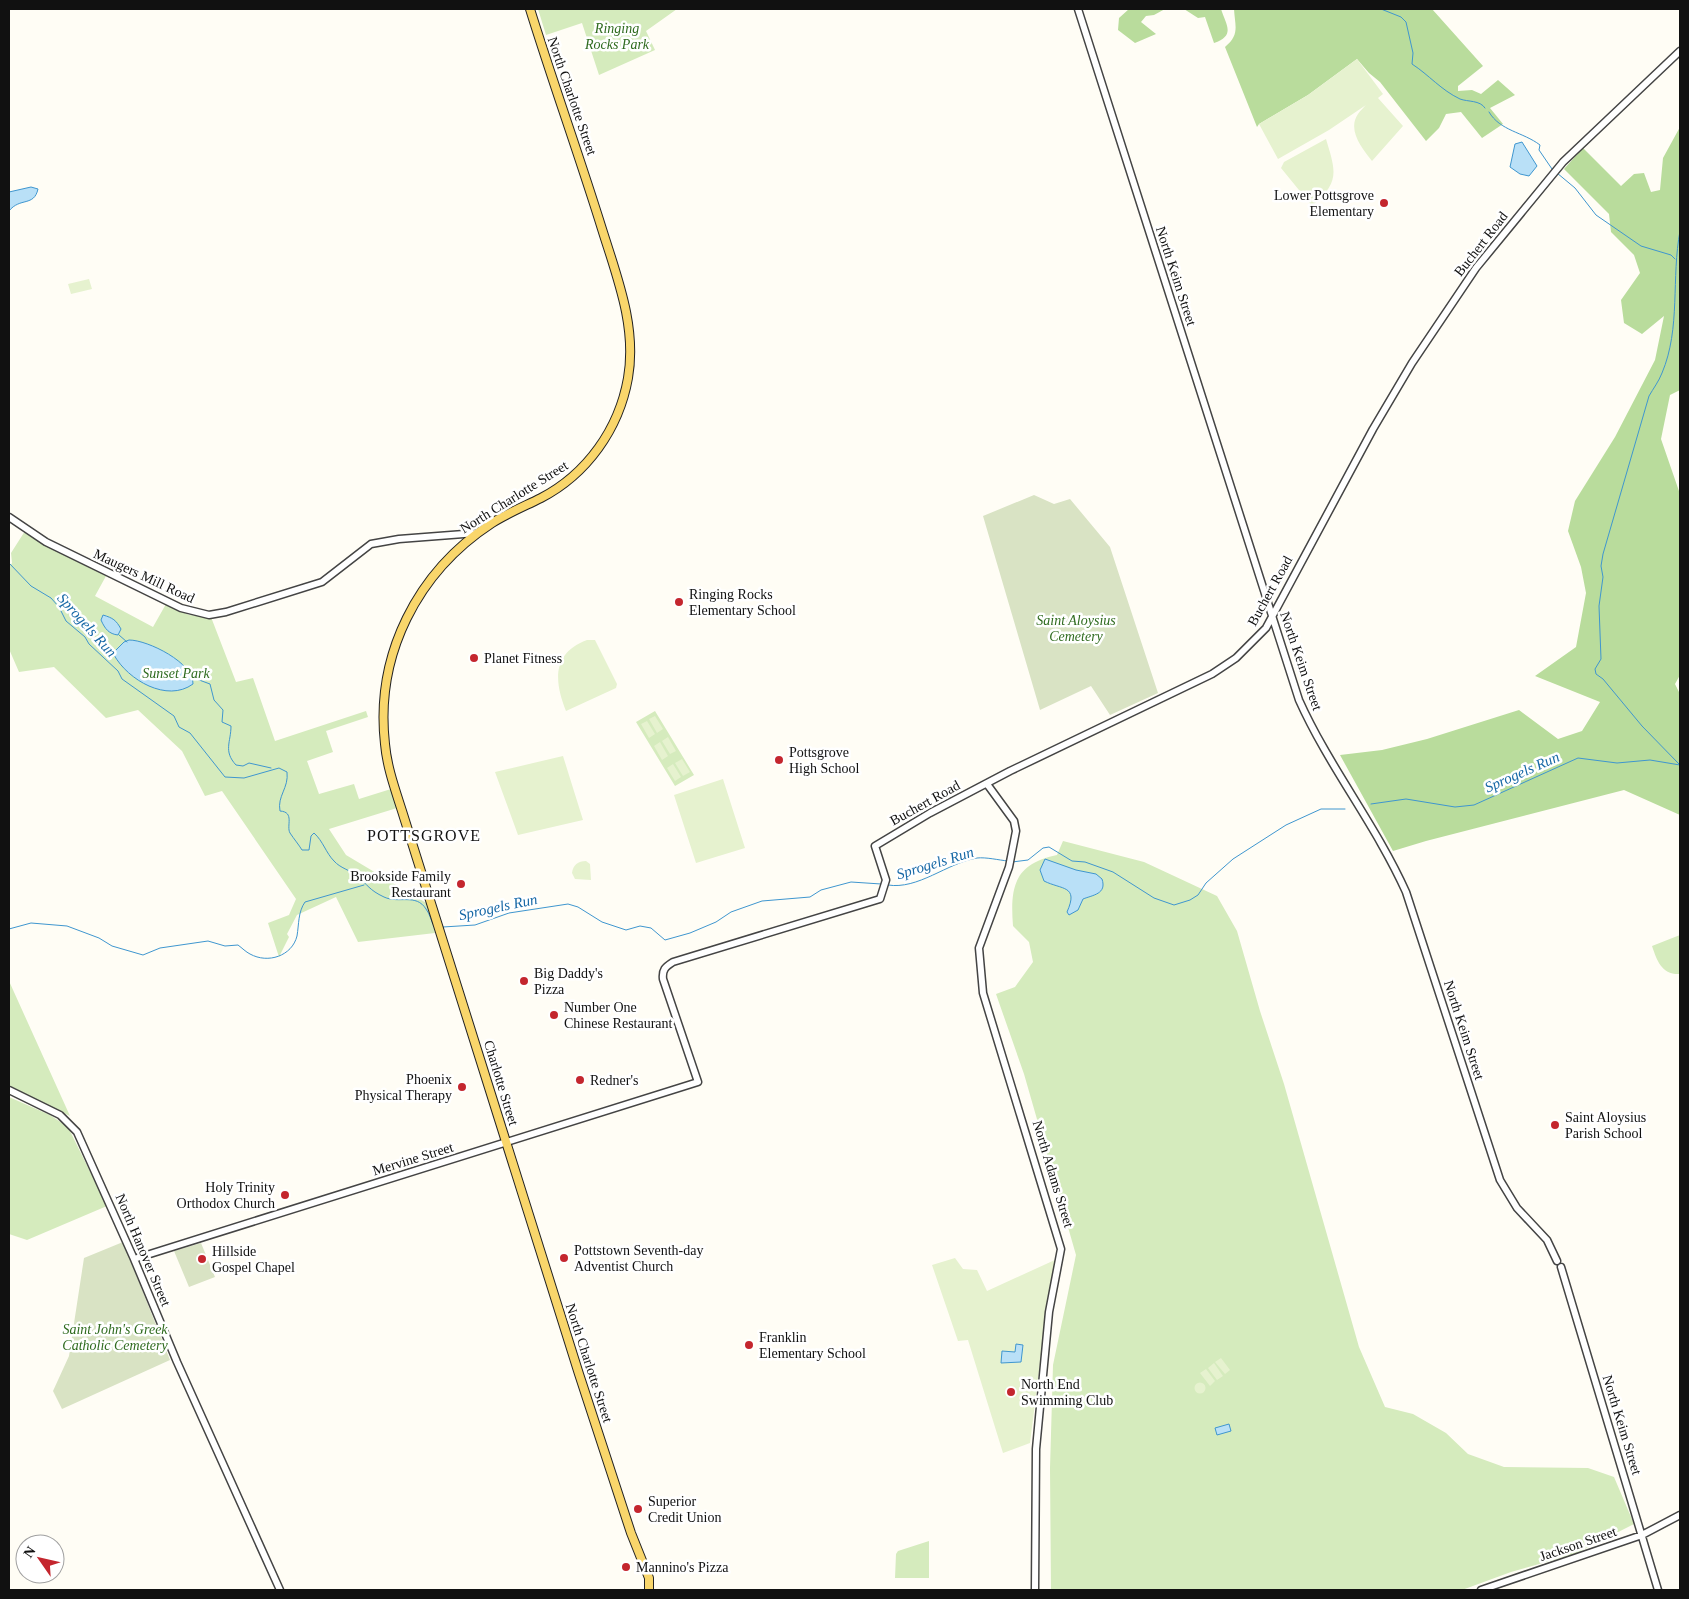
<svg xmlns="http://www.w3.org/2000/svg" width="1689" height="1599" viewBox="0 0 1689 1599" font-family="'Times New Roman',serif">
<rect width="100%" height="100%" fill="#fffdf5"/>
<!-- green -->
<path fill="#d5ebbd" d="M538,9h139l-31,22 9,19 -56,25 -17,-52 -36,12z
M25,531l21,14 60,31 -11,20 58,31 13,-23 23,11 22,2 25,65 17,-4 22,63 91,-30 2,6 -42,14 7,21 -26,9 12,33 35,-10 5,15 32,-10 6,19 -68,21 17,26 82,49 7,29 -77,9 -22,-45 -39,18 -10,19 2,3 -10,20 -11,-34 21,-8 7,-16 -74,-108 -17,5 -23,-45 -44,-41 -32,8 -52,-51 -35,5 -10,-23v-82l3,-4 -1,-10z
M655,711l39,64 -19,11 -39,-64z
M1063,841l81,21 73,34 20,35 23,80 24,73 75,263 26,60 28,7 33,19 22,21 36,13 84,1 26,9 20,47 -59,30 -64,18 -49,18h-411l-1,-122 3,-103 23,-110 -52,-181 -28,-80 19,-7 18,-25 -4,-20 -16,-16c-3,-39 1,-62 44,-71z
M1680,935v39c-18,1 -23,-13 -28,-28z
M9,980v1l61,135 -61,-29z
M9,1097l41,18 18,12 39,79 -80,34 -18,-6z
M929,1541v37h-34l1,-24 2,-3z"/>
<!-- forest -->
<path fill="#b9dc9c" d="M1129,9h36l-11,6 -8,1 -5,6 15,12 -21,9 -17,-13 1,-12z
M1184,9h37c5,16 15,26 -7,34l-9,-26 -7,1z
M1234,9h198l51,57 -25,20v5l14,-1 9,4 17,-14 17,15 -25,13 13,16 -21,14 -21,-26 -15,2 -7,14 -13,13 -46,-59 -11,-9 -12,-14 -49,36 -49,29 -2,3 -32,-80c15,-12 10,-21 9,-38z
M1680,127v263l-10,5 -9,44 19,55v181l-5,9 5,10v121l-56,-25 -198,51 -33,10 -53,-96 42,-5 45,-11 92,-29 39,29 24,-8 18,-29 -65,-26 41,-29 10,-54 -5,-26 -13,-36 7,-30 40,-64 40,-77 9,-44 -22,18 -18,-11 -3,-23 19,-27 -6,-18 -23,-23 -2,-18 -45,-45 19,-21 38,38 13,-12 10,-1 7,19 9,-2 3,-32z"/>
<!-- cemetery -->
<path fill="#d9e3c4" d="M1034,495l20,9 16,-5 40,48 48,146 -48,22 -19,-29 -51,24 -57,-194z
M123,1242l47,118 -108,49 -9,-18 16,-35 15,-98z
M201,1243l14,34 -26,10 -15,-36z"/>
<!-- pitch -->
<path fill="#e6f2cf" d="M1357,59l26,35 -5,4 25,28 -31,35c-10,-13 -25,-31 -14,-47 2,-3 6,-7 8,-9l-37,25 -51,29 -19,-35 49,-29z
M1326,139c10,33 14,43 -14,67l-31,-38 3,-6z
M89,279l3,10 -21,5 -3,-10z
M587,640h8l22,44 -1,4 -50,23c-12,-30 -14,-58 21,-71z
M655,716l8,13 -6,4 -8,-14z
M647,721l8,13 -6,4 -8,-14z
M668,737l8,14 -6,3 -8,-13z
M660,742l8,14 -6,4 -8,-14z
M563,756l20,64 -65,15 -23,-63z
M682,759l8,13 -7,4 -8,-13z
M673,764l8,13 -6,4 -8,-13z
M723,779l22,69 -49,15 -22,-68z
M586,861l4,3 1,16 -16,-1 -3,-6c1,-8 6,-12 14,-12z
M955,1258l8,11 14,1 10,21 70,-32 -8,33 -19,151 -27,10 -35,-113 -10,1 -26,-76z
M1221,1358l9,12 -5,4 -10,-12z
M1214,1363l9,13 -6,4 -9,-12z
M1206,1369l9,12 -5,5 -10,-13z
M1194.5 1388a5.5 5.5 0 1 1 11 0a5.5 5.5 0 1 1-11 0Z"/>
<!-- water -->
<path fill="#b9e0f7" stroke="#3f96cf" d="M1522,142l15,24 -8,10 -9,-2 -10,-7 5,-23z
M31,187l7,2c-4,18 -18,8 -29,22v-19z
M103,615c10,3 13,5 18,14l-3,6c-9,-1 -13,-6 -17,-15z
M129,640c19,0 65,23 64,44 -26,19 -65,-4 -79,-29v-3l10,-10z
M1045,859l31,11 20,4 6,5c5,15 -9,16 -19,20l-5,11 -9,5 -2,-3c12,-27 -5,-22 -23,-31l-4,-11z
M1016,1344l7,1 -2,17 -20,1 1,-12 13,1z
M1229,1424l2,7 -14,4 -2,-7z"/>
<g fill="none" stroke-linecap="round" stroke-linejoin="round">
<!-- stream -->
<path stroke="#3f96cf" stroke-width="1" d="M1381,9l20,8 5,5 7,31 -1,11c17,11 29,26 48,35 8,3 20,1 25,9
M1489,112c11,19 34,20 51,33l-1,5 13,19
M1557,173l18,15 21,27 45,31 30,9 4,4
M9,563l22,23 20,12 8,9 7,14 19,16 4,7 29,27 4,8 52,37 5,11 11,6 35,44 19,1 35,-10 8,4c2,16 -10,24 -7,39 15,1 6,15 10,22 4,6 9,12 12,17h7l2,-14 3,-3c9,8 12,20 20,28 6,7 16,9 23,15 11,9 12,14 27,21 15,7 32,-4 42,12 4,5 5,12 8,17
M119,635l8,7
M191,677l19,7 4,16 9,10 -1,12 9,4c0,16 -8,25 5,39l7,1 6,-3 22,5
M1679,764l-37,-38 -39,-47 -7,-5 -1,-5 6,-10 -2,-53 4,-29 -2,-11 2,-12 46,-158c4,-7 10,-15 13,-23 19,-45 9,-95 18,-142
M1371,804l35,-5 49,8 19,-2 104,-47 39,5 33,-3 30,5
M1012,862l16,-2 15,-12 6,-1 23,14 13,1 28,10 41,26 20,7 16,-5 8,-5 8,-12 27,-24 53,-34 35,-16h24
M888,885c30,5 59,-22 89,-27 9,-1 21,2 31,3
M443,927l32,-2 34,-12 59,-9 10,3 24,15 24,8 14,-4 11,2 14,12 25,-7 26,-11 15,-10 31,-11 48,-4 11,-7 30,-8 30,2
M9,929l22,-6 36,3 32,12 13,8 31,9 17,-7 48,-7 17,5 13,-1c4,3 8,7 12,9 18,10 42,2 47,-18 2,-12 1,-24 8,-34l59,-17"/>
<defs>
<path id="minor" d="M1078,9l221,691c30,67 77,125 107,192l94,288 17,28 30,32 10,21
M9,517l37,25 135,66 28,7 17,-3 96,-30 49,-38 28,-5 78,-6
M987,784l27,37 2,10 -7,36 -30,81 4,45 78,256 -12,63 -13,137 -1,141
M9,1090l51,25 17,17 57,127 43,103 103,228
M134,1259l564,-177 -35,-103c-1,-9 2,-12 10,-17l207,-63 6,-19 -11,-34 55,-33 80,-42 202,-97 24,-16 30,-30 107,-199 39,-66 64,-95 87,-106 117,-111
M1561,1267l97,323
M1481,1590l161,-55 38,-20"/>
<path id="major" d="M530,9c23,74 49,146 72,220 15,48 35,98 26,149 -9,51 -41,96 -87,120 -16,8 -33,15 -49,25 -75,49 -117,132 -107,221 2,23 10,45 17,67l177,563 52,159 18,45v12"/>
</defs>
<!-- minor casing -->
<use href="#minor" stroke="#444" stroke-width="9"/>
<!-- major casing -->
<use href="#major" stroke="#222" stroke-width="10"/>
<!-- minor -->
<use href="#minor" stroke="#fff" stroke-width="6"/>
<!-- major -->
<use href="#major" stroke="#f9d66b" stroke-width="8"/>
</g>
<!-- markers -->
<g fill="#c4262e" stroke="#fff" stroke-width="2">
<circle cx="1384" cy="203" r="5"/>
<circle cx="679" cy="602" r="5"/>
<circle cx="474" cy="658" r="5"/>
<circle cx="779" cy="760" r="5"/>
<circle cx="461" cy="884" r="5"/>
<circle cx="524" cy="981" r="5"/>
<circle cx="554" cy="1015" r="5"/>
<circle cx="580" cy="1080" r="5"/>
<circle cx="462" cy="1087" r="5"/>
<circle cx="1555" cy="1125" r="5"/>
<circle cx="285" cy="1195" r="5"/>
<circle cx="564" cy="1258" r="5"/>
<circle cx="202" cy="1259" r="5"/>
<circle cx="749" cy="1345" r="5"/>
<circle cx="1011" cy="1392" r="5"/>
<circle cx="638" cy="1509" r="5"/>
<circle cx="626" cy="1567" r="5"/>
</g>
<g text-anchor="middle" dominant-baseline="central" stroke-width="5" stroke-linejoin="round" paint-order="stroke">
<!-- park labels -->
<g font-size="14" font-style="italic" fill="#2f6b1f" stroke="#fff">
<text x="617" y="28">Ringing<tspan x="617" dy="16">Rocks Park</tspan></text>
<text x="1076" y="620">Saint Aloysius<tspan x="1076" dy="16">Cemetery</tspan></text>
<text x="176" y="673">Sunset Park</text>
<text x="115" y="1329">Saint John's Greek<tspan x="115" dy="16">Catholic Cemetery</tspan></text>
</g>
<!-- street labels -->
<g font-size="14" fill="#111" stroke="#fff">
<text transform="translate(572 96) rotate(71)">North Charlotte Street</text>
<text transform="translate(1481 244) rotate(-52)">Buchert Road</text>
<text transform="translate(1176 276) rotate(72)">North Keim Street</text>
<text transform="translate(514 497) rotate(-32)">North Charlotte Street</text>
<text transform="translate(144 576) rotate(25)">Maugers Mill Road</text>
<text transform="translate(1270 591) rotate(-61)">Buchert Road</text>
<text transform="translate(1301 661) rotate(71)">North Keim Street</text>
<text transform="translate(925 803) rotate(-29)">Buchert Road</text>
<text transform="translate(1464 1030) rotate(72)">North Keim Street</text>
<text transform="translate(501 1083) rotate(73)">Charlotte Street</text>
<text transform="translate(413 1159) rotate(-17)">Mervine Street</text>
<text transform="translate(1053 1174) rotate(73)">North Adams Street</text>
<text transform="translate(143 1250) rotate(67)">North Hanover Street</text>
<text transform="translate(589 1363) rotate(72)">North Charlotte Street</text>
<text transform="translate(1622 1425) rotate(73)">North Keim Street</text>
<text transform="translate(1578 1544) rotate(-19)">Jackson Street</text>
</g>
<!-- poi labels -->
<g font-size="14" fill="#111" stroke="#fff" text-anchor="start">
<text x="1374" y="195" text-anchor="end">Lower Pottsgrove<tspan x="1374" dy="16">Elementary</tspan></text>
<text x="689" y="594">Ringing Rocks<tspan x="689" dy="16">Elementary School</tspan></text>
<text x="484" y="658">Planet Fitness</text>
<text x="789" y="752">Pottsgrove<tspan x="789" dy="16">High School</tspan></text>
<text x="451" y="876" text-anchor="end">Brookside Family<tspan x="451" dy="16">Restaurant</tspan></text>
<text x="534" y="973">Big Daddy's<tspan x="534" dy="16">Pizza</tspan></text>
<text x="564" y="1007">Number One<tspan x="564" dy="16">Chinese Restaurant</tspan></text>
<text x="452" y="1079" text-anchor="end">Phoenix<tspan x="452" dy="16">Physical Therapy</tspan></text>
<text x="590" y="1080">Redner's</text>
<text x="1565" y="1117">Saint Aloysius<tspan x="1565" dy="16">Parish School</tspan></text>
<text x="275" y="1187" text-anchor="end">Holy Trinity<tspan x="275" dy="16">Orthodox Church</tspan></text>
<text x="574" y="1250">Pottstown Seventh-day<tspan x="574" dy="16">Adventist Church</tspan></text>
<text x="212" y="1251">Hillside<tspan x="212" dy="16">Gospel Chapel</tspan></text>
<text x="759" y="1337">Franklin<tspan x="759" dy="16">Elementary School</tspan></text>
<text x="1021" y="1384">North End<tspan x="1021" dy="16">Swimming Club</tspan></text>
<text x="648" y="1501">Superior<tspan x="648" dy="16">Credit Union</tspan></text>
<text x="636" y="1567">Mannino's Pizza</text>
</g>
<!-- water labels -->
<g font-size="15" font-style="italic" fill="#1768a6" stroke="#fff">
<text transform="translate(87 625) rotate(48)">Sprogels Run</text>
<text transform="translate(1522 772) rotate(-24)">Sprogels Run</text>
<text transform="translate(935 863) rotate(-17)">Sprogels Run</text>
<text transform="translate(498 907) rotate(-12)">Sprogels Run</text>
</g>
<!-- quarter labels -->
<g font-size="16" letter-spacing="1" fill="#111" stroke="#fff">
<text x="424" y="835">POTTSGROVE</text>
</g>
</g>
<!-- border -->
<rect width="1689" height="1599" fill="none" stroke="#111111" stroke-width="20"/>
<!-- north arrow -->
<g transform="translate(40 1559) rotate(304)"><circle r="24" fill="#ffffff" stroke="#a0a0a0"/>
<path d="M0-4L9 19L0 12L-9 19Z" fill="#c4262e"/>
<text y="-8" font-size="14" font-weight="bold" text-anchor="middle" fill="#111111">N</text>
</g>
</svg>
